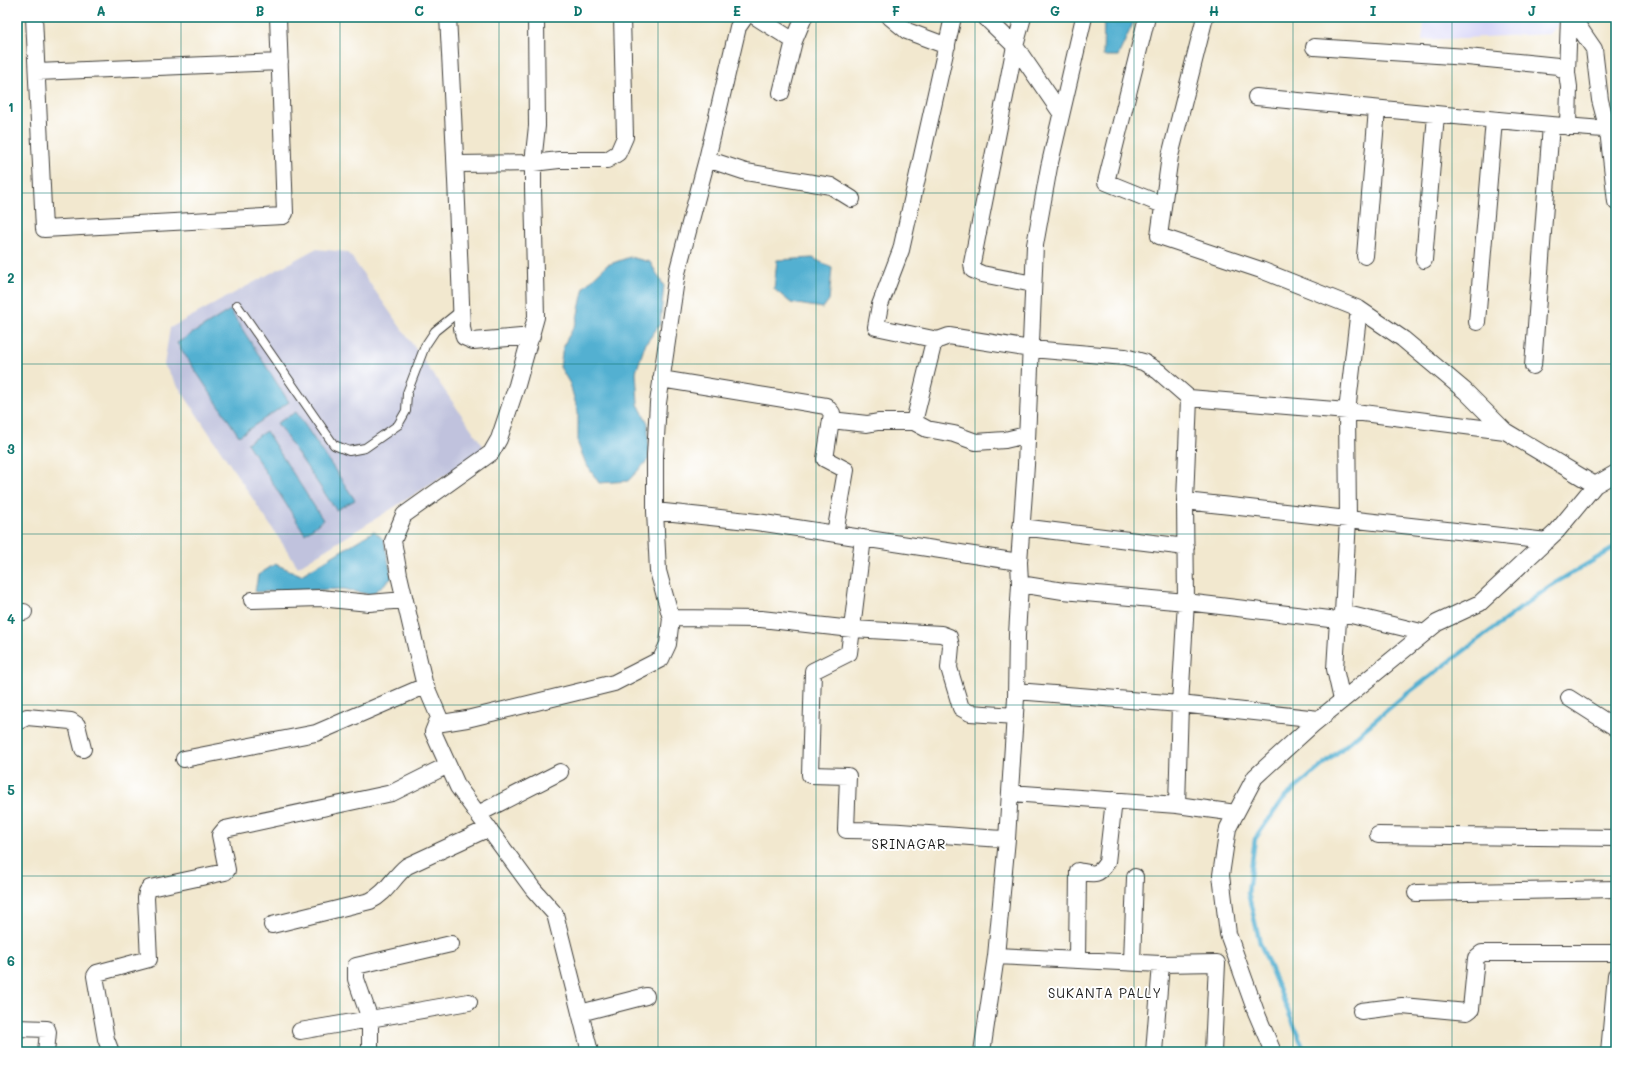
<svg xmlns="http://www.w3.org/2000/svg" width="1633" height="1069" viewBox="0 0 1633 1069" font-family="Mali,sans-serif">
<rect width="100%" height="100%" fill="#fff"/>
<filter id="ink" filterUnits="userSpaceOnUse"><feTurbulence type="fractalNoise" baseFrequency=".025" numOctaves="2"/><feDisplacementMap in="SourceGraphic" scale="8" xChannelSelector="R" yChannelSelector="G"/><feConvolveMatrix kernelMatrix="1 2 1 2 8 2 1 2 1" color-interpolation-filters="sRGB"/></filter>
<filter id="wash" filterUnits="userSpaceOnUse"><feTurbulence type="fractalNoise" baseFrequency=".012" numOctaves="4" result="noise"/><feDisplacementMap in="SourceGraphic" scale="16" xChannelSelector="R" yChannelSelector="G"/><feGaussianBlur stdDeviation="0.9" result="paint"/><feColorMatrix in="noise" values="0 0 0 0 0 0 0 0 0 0 0 0 0 0 0 0 0 1.4 0 .05"/><feComposite in="paint" operator="in"/></filter>
<g filter="url(#wash)">
<rect width="100%" height="100%" fill="#f2e8cf"/>
<!-- built -->
<path fill="#d9d7f8" d="M1425,17h139l-14,17 -128,6z"/>
<!-- industrial -->
<path fill="#c0c2dd" d="M315,249l33,3 138,198 -188,117 -134,-202 6,-37z"/>
<!-- water -->
<path fill="#53b0d1" stroke="#386676" d="M1104,17h32l-18,39h-15z
M630,257l20,5 14,24 -4,38 -15,21 -9,27 2,32 10,19 1,36 -21,22 -29,2 -13,-19 -8,-20v-32l-8,-28 -10,-17 3,-21 13,-23 8,-36 23,-22z
M813,258l19,10 -3,32 -6,8 -32,-5 -17,-14 3,-29z
M230,310l59,92 -50,34 -62,-93z
M296,412l59,88 -19,10 -59,-87z
M266,431l57,89 -18,14 -58,-91z
M374,531l10,9 8,38 -21,17 -27,-6 -89,3 3,-17 17,-11 26,11z"/>
<g fill="none" stroke-linecap="round" stroke-linejoin="round">
<!-- stream -->
<path stroke="#53b0d1" stroke-width="4.5" d="M1305,1052l-45,-109 -12,-50 7,-54 28,-40 117,-100 150,-113 66,-39"/>
</g>
</g>
<g filter="url(#ink)">
<g fill="none" stroke-linecap="round" stroke-linejoin="round">
<defs>
<path id="lane" d="M237,305l97,140 15,6 16,-3 33,-23 8,-14 1,-18 18,-47 10,-15 26,-21"/>
<path id="street" d="M34,17l10,212 239,-13 2,-3 -7,-196
M448,17c6,104 10,207 14,311l2,9 9,4 59,-5
M536,17l1,109 -4,37v25l3,129 -19,68 -18,54 -8,14 -87,62 -11,26 6,34 25,107 15,35 -6,15 25,55 75,102 22,25 35,138
M745,17l-7,10 -31,132 -30,114 -19,130 -3,52v56l3,60 13,47 90,1 91,10 89,5 8,3 2,9 -2,22 12,40 9,5 45,3
M756,17l38,24 10,-24
M890,17l17,14 40,15
M985,17l30,29 46,67
M1023,17l-8,29 -43,217 1,7 9,4 51,10
M1147,17l-41,165 57,23
M1205,17l-35,139 -11,80 102,34 98,39 44,30 62,52 40,40
M1572,17l22,32 6,51 8,30 8,72
M1314,47l153,10 91,9 9,7 2,14 -1,40
M37,72l243,-10
M1567,73l2,-56
M781,93l13,-52
M1256,97l295,28 65,5
M707,159l39,13 85,14 21,13
M457,164l76,-1 26,-3h48l11,-7 7,-16 -3,-120
M1365,256l12,-147
M1424,260l12,-145
M1477,322l17,-202
M938,340l-62,-13 4,-22 21,-55 52,-233
M1533,366l18,-241
M661,379l165,27 6,7 -7,46 21,11 -11,64
M831,420l36,4 11,-2h36l19,-77 5,-5 11,-4 82,13 94,8 18,5 15,9 31,27 158,13 158,20 90,54 -38,46 -77,72 -43,20 -125,102 -57,52 -27,51 -7,47 7,59 28,78 17,40
M914,422l13,7 27,5 22,8 29,-2 21,-5
M1595,485l21,-12
M1185,501l362,40
M655,511l102,11 262,40
M1021,527l165,20
M863,538l-14,115 -36,18 -3,104 38,1 -2,54c54,0 107,7 161,9
M1020,584l43,7 123,11 -1,-101 4,-103
M252,600l68,-2 49,5 36,-3
M17,612h7
M1343,613l82,20
M1338,620l-3,49 7,31
M1016,691l164,13 139,15
M1569,698l47,30
M17,722l10,-5 44,4 6,4 6,24
M436,724l31,-5 147,-36 47,-24 7,-15 3,-26
M184,759l132,-26 109,-47
M1010,793l167,12 3,-101 6,-102 152,18 5,-7 5,-94 -1,-108 12,-102
M1177,805l59,8
M478,814l82,-42
M1378,835l238,3
M1416,893l200,-4
M272,925l98,-24c17,-8 23,-24 37,-35l82,-38
M996,956l165,8 -7,88
M1077,959l1,-88c15,3 20,6 29,-9l7,-62
M1132,962l3,-85
M1161,964l56,-1 -4,89
M1361,1011l41,-5 65,6 4,-3 5,-51 6,-5h134
M580,1013l66,-17
M17,1028l30,1 1,3 -2,20
M300,1031l169,-29
M111,1052l-5,-13 -11,-63 2,-3 52,-14 -3,-61 1,-6 3,-4 75,-16 2,-2 -7,-35 5,-6 167,-36 56,-28
M370,1052v-33l-14,-40v-13l95,-22
M982,1052l14,-96 11,-117 9,-141 1,-63 3,-51 -1,-22 7,-97 9,-220 14,-78 35,-150
M1609,1052l7,-77"/>
</defs>
<!-- lane casing -->
<use href="#lane" stroke="#3c3b37" stroke-width="10"/>
<!-- street casing -->
<use href="#street" stroke="#3c3b37" stroke-width="18"/>
<!-- lane -->
<use href="#lane" stroke="#fff" stroke-width="8"/>
<!-- street -->
<use href="#street" stroke="#fff" stroke-width="16"/>
</g>
</g>
<!-- grid -->
<path fill="none" stroke="#0f766e" stroke-width="1" stroke-opacity="0.55" d="M181,17v1035M340,17v1035M499,17v1035M658,17v1035M816,17v1035M975,17v1035M1134,17v1035M1293,17v1035M1452,17v1035M17,193h1599M17,364h1599M17,534h1599M17,705h1599M17,876h1599"/>
<g text-anchor="middle" dominant-baseline="central" stroke-width="4" stroke-linejoin="round" paint-order="stroke">
<!-- neighbourhood labels -->
<g font-size="13" letter-spacing="1" fill="#1c1c1c" stroke="#fff">
<text x="909" y="843">SRINAGAR</text>
<text x="1105" y="992">SUKANTA PALLY</text>
</g>
</g>
<!-- margin -->
<rect width="1633" height="1069" fill="none" stroke="#fff" stroke-width="44"/>
<rect x="22" y="22" width="1589" height="1025" fill="none" stroke="#0f766e" stroke-width="1.5"/>
<g font-size="13" text-anchor="middle" font-weight="bold" fill="#0f766e">
<text x="101" y="16">A</text>
<text x="260" y="16">B</text>
<text x="419" y="16">C</text>
<text x="578" y="16">D</text>
<text x="737" y="16">E</text>
<text x="896" y="16">F</text>
<text x="1055" y="16">G</text>
<text x="1214" y="16">H</text>
<text x="1373" y="16">I</text>
<text x="1532" y="16">J</text>
<text x="11" y="112">1</text>
<text x="11" y="283">2</text>
<text x="11" y="454">3</text>
<text x="11" y="624">4</text>
<text x="11" y="795">5</text>
<text x="11" y="966">6</text>
</g>
</svg>
